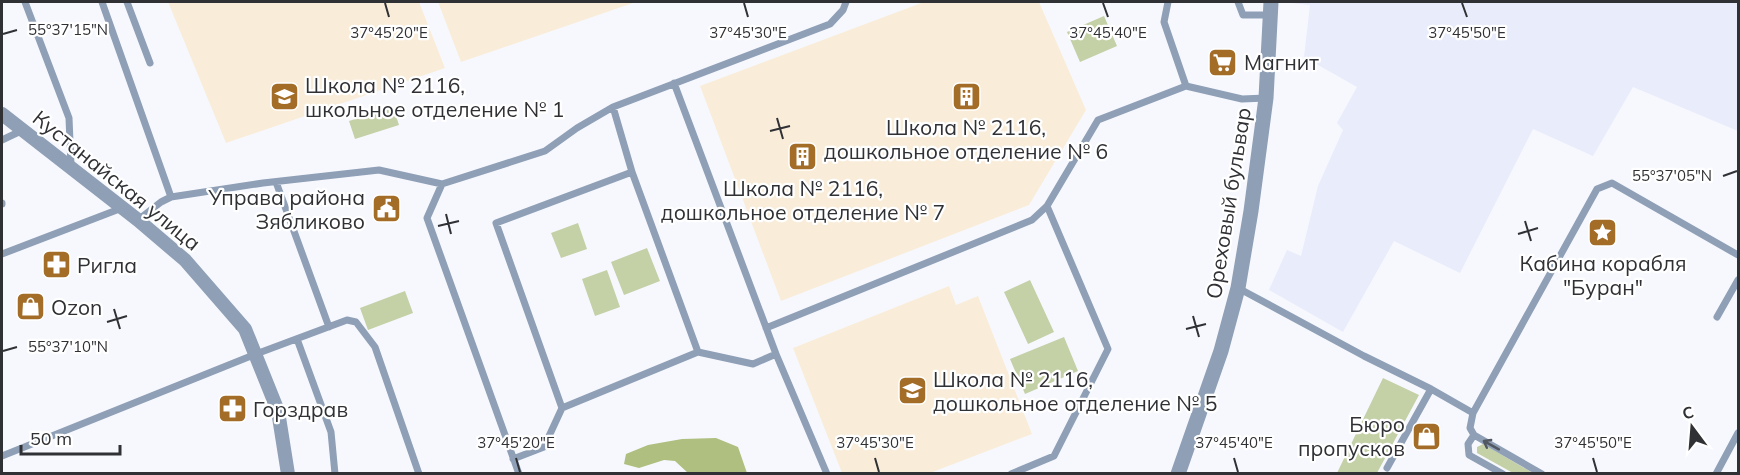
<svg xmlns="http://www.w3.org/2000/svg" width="1740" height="475" viewBox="0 0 1740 475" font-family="Mulish,sans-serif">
<rect width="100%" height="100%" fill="#f7f8fe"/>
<!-- built -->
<path fill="#e9ecfa" d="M1281,2h457v129l-105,-44 -40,69 -60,-27 -73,144 -66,-32 -51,91 -74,-42 18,-40 14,6 17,-70 25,-56 -6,-7 20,-36 -53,-30 6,-52z"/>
<!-- education -->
<path fill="#f9edd9" d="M168,2h251l26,66 -219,75z
M438,2h198l-175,60z
M924,2h115l47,108 -57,95 -248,96 -81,-215z
M949,286l7,19 22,-9 54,138 -102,39h-88l-49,-125z"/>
<!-- green -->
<path fill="#c4d0a6" d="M1104,16l13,30 -37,16 -13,-30z
M393,107l6,18 -44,14 -6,-18z
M578,223l9,26 -26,9 -10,-25z
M647,248l13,33 -36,14 -13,-33z
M607,270l13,37 -25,9 -13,-37z
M1030,280l24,52 -26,12 -24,-52z
M405,291l8,22 -45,17 -8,-22z
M1064,337l14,34 -53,23 -15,-35z
M1383,378l36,17 -42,78h-40z
M1483,444l50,29h-20l-36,-20v-6z"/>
<!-- forest -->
<path fill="#aebf7f" d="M716,438l22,9 9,26h-59l-13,-12 -11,-1 -25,8 -15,-4 2,-10 22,-9 34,-6z"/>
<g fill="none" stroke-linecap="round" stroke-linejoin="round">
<!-- service -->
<path stroke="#8e9fb6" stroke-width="7" d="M25,2l44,116 2,48
M102,2l69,195
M127,2l23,61
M1168,2l-4,20 22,64 56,13 24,-1
M1238,2l5,13h27
M674,83l102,271 51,120
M613,107l19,65 66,180 55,12 23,-10
M2,140l21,-10
M632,172l-136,51 66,185 136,-56
M276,182l53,145
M442,184l-15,34 92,256
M2,203v1
M138,220l23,-18 10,-5 92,-14 116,-13 63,14 103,-33 32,-23 36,-21 217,-83 13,-14 3,-8
M2,254l120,-46
M1238,288l126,68 67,33 42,24 -3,15 4,7
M1717,317l21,-37
M766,328l266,-108 15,-14 51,-86 88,-34
M297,339l34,93 4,42
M1473,413l124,-224 15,-6 126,72
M2,456l254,-102 91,-34 9,2 19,25 44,127
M513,459l31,-12 18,-39
M1387,468l44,-79
M1011,474l43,-18 54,-107 -61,-143
M1503,474l-34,-19 -1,-11 6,-9 68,39
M1716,474l22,-41"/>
<!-- minor -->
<path stroke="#8e9fb6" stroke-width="14" d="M2,114l136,106 47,40 60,69 33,82 10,63"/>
<!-- tertiary -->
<path stroke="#8e9fb6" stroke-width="15" d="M1178,474l43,-123 17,-63 13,-77 15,-113 5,-96"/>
</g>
<!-- one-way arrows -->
<defs><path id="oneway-shaft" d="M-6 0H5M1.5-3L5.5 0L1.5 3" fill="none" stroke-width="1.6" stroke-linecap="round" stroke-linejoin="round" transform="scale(1.5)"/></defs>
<use stroke="#515862" href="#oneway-shaft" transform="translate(1491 445) rotate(-151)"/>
<!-- ticks -->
<path fill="none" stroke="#303135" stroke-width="2" d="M385,3l4,14M744,3l4,14M1103,3l5,14M1462,3l5,14M3,34l14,-4M777,118l6,21M770,131l20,-5M1723,176l14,-5M446,214l5,20M1525,221l6,20M438,226l21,-5M1518,234l20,-6M114,309l6,20M1193,316l6,21M107,322l20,-6M1186,329l20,-5M3,351l14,-4M516,458l4,14M875,458l4,14M1234,458l4,14M1593,458l4,14"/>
<!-- icons -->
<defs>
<symbol id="supermarket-square" viewBox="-11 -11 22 22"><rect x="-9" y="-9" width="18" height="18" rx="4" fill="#a36c27" stroke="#fff"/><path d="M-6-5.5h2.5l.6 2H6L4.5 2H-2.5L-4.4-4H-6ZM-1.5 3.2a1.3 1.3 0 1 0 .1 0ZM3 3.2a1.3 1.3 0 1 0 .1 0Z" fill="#fff"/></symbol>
<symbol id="building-square" viewBox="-11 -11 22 22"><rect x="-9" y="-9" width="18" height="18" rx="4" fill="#a36c27" stroke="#fff"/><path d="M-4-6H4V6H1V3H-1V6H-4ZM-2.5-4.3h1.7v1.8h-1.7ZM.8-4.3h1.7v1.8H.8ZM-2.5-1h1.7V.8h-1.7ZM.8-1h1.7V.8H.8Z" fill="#fff"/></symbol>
<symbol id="school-square" viewBox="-11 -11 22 22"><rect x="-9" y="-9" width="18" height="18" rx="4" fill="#a36c27" stroke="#fff"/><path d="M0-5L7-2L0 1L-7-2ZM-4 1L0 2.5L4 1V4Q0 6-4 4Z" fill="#fff"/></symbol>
<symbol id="civic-square" viewBox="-11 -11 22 22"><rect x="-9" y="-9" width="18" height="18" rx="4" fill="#a36c27" stroke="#fff"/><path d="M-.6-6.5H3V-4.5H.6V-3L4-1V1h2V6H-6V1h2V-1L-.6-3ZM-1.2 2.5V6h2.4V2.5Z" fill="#fff"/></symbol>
<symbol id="sight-square" viewBox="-11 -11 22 22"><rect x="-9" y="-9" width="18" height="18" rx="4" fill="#a36c27" stroke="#fff"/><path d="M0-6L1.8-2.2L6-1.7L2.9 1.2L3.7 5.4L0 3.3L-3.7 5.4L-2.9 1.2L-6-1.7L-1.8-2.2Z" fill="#fff"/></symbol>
<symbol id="pharmacy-square" viewBox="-11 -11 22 22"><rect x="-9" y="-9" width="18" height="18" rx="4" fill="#a36c27" stroke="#fff"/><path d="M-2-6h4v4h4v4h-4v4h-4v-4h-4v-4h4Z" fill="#fff"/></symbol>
<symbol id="shop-square" viewBox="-11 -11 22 22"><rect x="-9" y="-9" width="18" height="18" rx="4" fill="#a36c27" stroke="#fff"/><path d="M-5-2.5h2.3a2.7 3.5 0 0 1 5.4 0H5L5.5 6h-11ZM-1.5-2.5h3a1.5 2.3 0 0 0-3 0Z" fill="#fff"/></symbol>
</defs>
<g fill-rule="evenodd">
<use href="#supermarket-square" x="1206" y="46" width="33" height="33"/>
<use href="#building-square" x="950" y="80" width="33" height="33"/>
<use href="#school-square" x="268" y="80" width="33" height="33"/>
<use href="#building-square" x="786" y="140" width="33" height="33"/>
<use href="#civic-square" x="370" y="192" width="33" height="33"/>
<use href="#sight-square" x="1586" y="216" width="33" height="33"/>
<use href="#pharmacy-square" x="40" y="248" width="33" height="33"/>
<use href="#shop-square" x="14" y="290" width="33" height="33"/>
<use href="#school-square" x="896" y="374" width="33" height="33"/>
<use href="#pharmacy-square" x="216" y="392" width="33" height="33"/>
<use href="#shop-square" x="1410" y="420" width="33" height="33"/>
</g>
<g text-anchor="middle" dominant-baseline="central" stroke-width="4.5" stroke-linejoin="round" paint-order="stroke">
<!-- poi labels -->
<g font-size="21" fill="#303135" stroke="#fff" text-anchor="start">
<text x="1244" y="62">Магнит</text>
<text x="305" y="85">Школа № 2116,<tspan x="305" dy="24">школьное отделение № 1</tspan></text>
<text x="966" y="127" text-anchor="middle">Школа № 2116,<tspan x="966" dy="24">дошкольное отделение № 6</tspan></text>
<text x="803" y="188" text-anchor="middle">Школа № 2116,<tspan x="803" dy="24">дошкольное отделение № 7</tspan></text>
<text x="365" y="197" text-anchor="end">Управа района<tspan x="365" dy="24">Зябликово</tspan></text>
<text x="1603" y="263" text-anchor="middle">Кабина корабля<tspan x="1603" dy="24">"Буран"</tspan></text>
<text x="77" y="265">Ригла</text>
<text x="51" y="307">Ozon</text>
<text x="933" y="379">Школа № 2116,<tspan x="933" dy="24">дошкольное отделение № 5</tspan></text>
<text x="253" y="409">Горздрав</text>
<text x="1405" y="424" text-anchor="end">Бюро<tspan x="1405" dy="24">пропусков</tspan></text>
</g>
<!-- street labels -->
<g font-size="21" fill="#303135" stroke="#fff">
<text transform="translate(117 180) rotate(39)">Кустанайская улица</text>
<text transform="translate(1228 203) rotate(-81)">Ореховый бульвар</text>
</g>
</g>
<g font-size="15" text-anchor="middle" fill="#303135" stroke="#fff" stroke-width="4.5" stroke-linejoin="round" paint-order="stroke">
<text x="68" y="35">55°37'15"N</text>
<text x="389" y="38">37°45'20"E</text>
<text x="748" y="38">37°45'30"E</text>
<text x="1108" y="38">37°45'40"E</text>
<text x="1467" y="38">37°45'50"E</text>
<text x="1672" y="181">55°37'05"N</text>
<text x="68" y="352">55°37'10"N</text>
<text x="1234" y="448">37°45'40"E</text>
<text x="516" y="448">37°45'20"E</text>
<text x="875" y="448">37°45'30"E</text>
<text x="1593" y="448">37°45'50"E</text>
</g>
<!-- border -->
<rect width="1740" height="475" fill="none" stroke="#303135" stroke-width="6"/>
<!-- north arrow -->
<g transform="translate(1692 427) rotate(344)" stroke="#ffffff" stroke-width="4.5" paint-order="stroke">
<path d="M0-4.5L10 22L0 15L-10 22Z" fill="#303135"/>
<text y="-9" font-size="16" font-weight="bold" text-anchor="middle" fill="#303135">С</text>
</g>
<!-- scale -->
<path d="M21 445v9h99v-9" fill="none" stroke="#303135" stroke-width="3"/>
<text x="30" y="445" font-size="18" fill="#303135" stroke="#ffffff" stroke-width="4.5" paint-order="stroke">50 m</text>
</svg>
